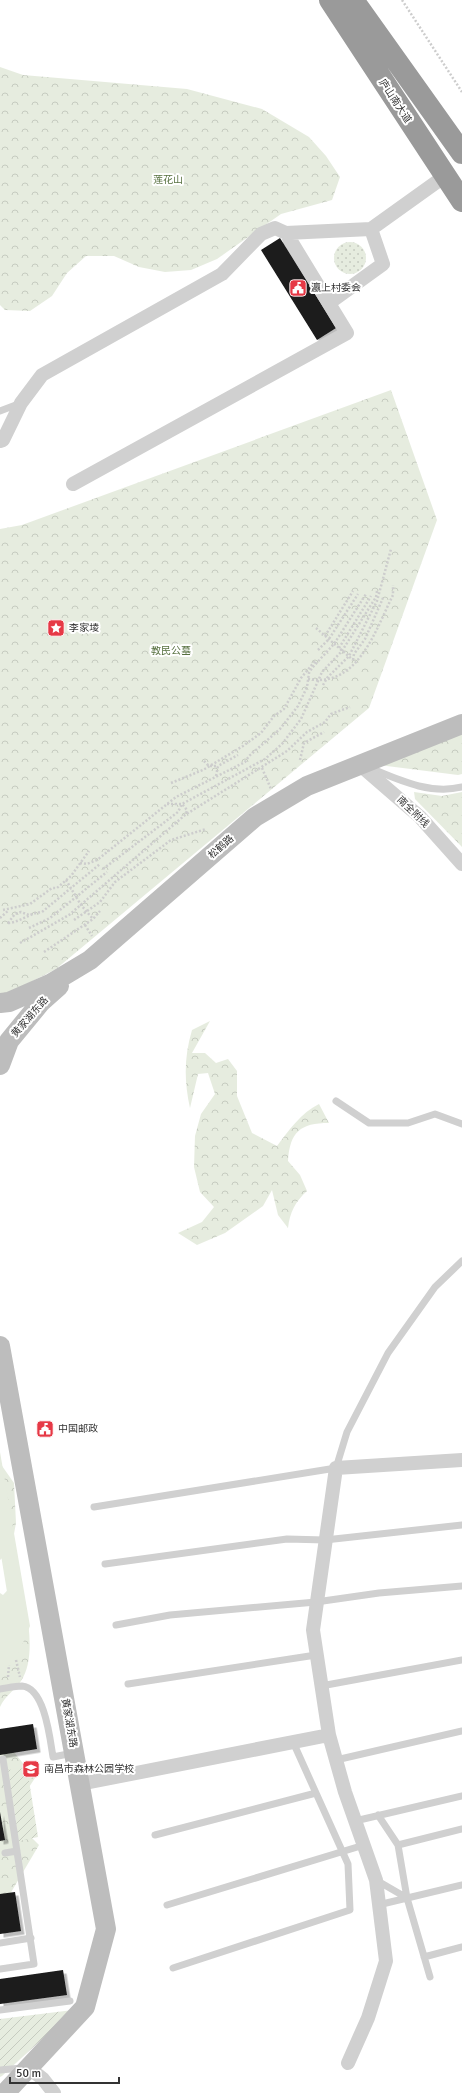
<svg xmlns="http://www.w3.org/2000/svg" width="462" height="2093" viewBox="0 0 462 2093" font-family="Signika,'Noto Sans SC',sans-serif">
<defs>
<pattern id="grass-dots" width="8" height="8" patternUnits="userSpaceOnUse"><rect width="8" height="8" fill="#e6ecdf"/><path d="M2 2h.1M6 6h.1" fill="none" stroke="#c6cbc0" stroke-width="1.8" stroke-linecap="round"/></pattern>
<pattern id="forest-crowns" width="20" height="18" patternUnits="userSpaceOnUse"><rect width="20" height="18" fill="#e6ecdf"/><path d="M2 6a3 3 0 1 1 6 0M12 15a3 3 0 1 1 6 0" fill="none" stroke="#c6cbc0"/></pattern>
<pattern id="garden-furrows" width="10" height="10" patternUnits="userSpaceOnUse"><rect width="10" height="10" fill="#e6ecdf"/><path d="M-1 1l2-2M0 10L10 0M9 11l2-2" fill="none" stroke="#c6cbc0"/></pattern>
<filter id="shadow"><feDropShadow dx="3.5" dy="3.5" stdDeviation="0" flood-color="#0004"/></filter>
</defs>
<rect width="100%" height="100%" fill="#fff"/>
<!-- grass -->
<path fill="url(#grass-dots)" d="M334 258a16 16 0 1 1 32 0a16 16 0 1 1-32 0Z"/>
<!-- forest -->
<path fill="url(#forest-crowns)" d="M0,67l23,8 164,14 75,20 47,28 17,19 14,21 -8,23 -51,14 -64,45 -26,11 -26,2 -26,-5 -25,-11h-28l-19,17 -15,23 -22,15 -25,-1 -5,-5z
M391,390l46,130 -68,188 -313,261 -47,24 -9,1v-465l22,-4z
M462,729v45l-4,1 -79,-10z
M414,792l28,4 20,-4v55l-47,-48z
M210,1021l-18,32h13l11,10 12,-4 9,12v25l15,37 25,13c12,-16 24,-33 42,-42l10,19c-29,0 -39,9 -41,38l12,14 7,16c-12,11 -17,21 -19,37l-10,-13 -6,-25 -9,16 -38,27 -28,12 -19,-12 24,-11 12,-15 -14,-15 -6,-25 1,-31 6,-22 14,-20 -7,-21 -10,1 -8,34c-6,-27 -6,-51 2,-78z
M0,1463l14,20 2,40 -5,27 -11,10z
M19,1578c7,27 19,78 2,103 -6,9 -16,15 -21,26v-114l3,2z
M0,1735l35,43 -25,38 29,29 -39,66z"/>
<!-- garden -->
<path fill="url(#garden-furrows)" d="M27,1768l11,69 -19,4 -11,-71z
M73,2010l-71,66 -2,1v-58z"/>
<!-- pitch -->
<path fill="#e6ecdf" d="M0,1452l30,174 -14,34 -16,9v-69l8,-2 -8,-49z"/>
<!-- building -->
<path fill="#1a1a1a" filter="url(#shadow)" d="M280,238l56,90 -19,12 -56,-90z
M33,1724l4,25 -37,6v-26z
M0,1812l5,28 -5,1z
M15,1892l6,39 -21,3v-40z
M63,1970l4,25 -67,9v-25z"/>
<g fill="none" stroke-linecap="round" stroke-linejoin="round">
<!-- path -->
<path stroke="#cdcdcd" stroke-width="2.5" stroke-dasharray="2 2" stroke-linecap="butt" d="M402,0l60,92
M316,628l37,32
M325,636l28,-45
M339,648l32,-52
M318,650l11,-11 29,-45
M353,660l1,-6 11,-15 18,-41
M308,679c50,9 67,-48 85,-84v-10
M323,685l4,-7 22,-22 28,-55 14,-52
M300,760l4,-17 20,-11
M204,761l5,5h9
M262,768l9,21
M216,776l2,-10 20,-11
M171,783l32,-13 40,-24 18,-13 13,-17 10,-7 17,-31 14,-17
M167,804h15l5,6 -1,4
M80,863l7,1 10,-4 79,-63 69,-35 4,-6 31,-27 18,-23 9,-19 2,-14 3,-5 22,-24 32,-50
M103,869l75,-57 4,-8 83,-45 17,-15 19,-25 21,-47 20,-21 34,-54 1,-6
M66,880l15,25 12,14
M3,910l27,-6 22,-16h5l14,-12 18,-25
M0,918l9,-8
M74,920l26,-18 15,-20 56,-42 35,-11
M8,923c13,-1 21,-10 34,-11l58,-48
M8,923l7,-9 6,-2 8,3
M85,925l7,11
M29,928l21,-10 57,-46
M20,943l49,-28 116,-100 102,-64 20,-19 18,-10 6,-8 19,-7
M44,952l49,-33 7,-8
M16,1660l4,17
M8,1677l1,-12"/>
<!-- lane -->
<path stroke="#d0d0d0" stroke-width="7" d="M0,411l21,-8
M370,768c29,12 60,27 92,19
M336,1101l33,22h39l27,-9 27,10
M94,1507l242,-39 11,-36 41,-79 47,-66 27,-26
M105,1564l182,-25 38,1 137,-15
M116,1625l54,-10 146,-13 63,-9 83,-7
M128,1684l188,-29
M321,1686l141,-26
M0,1689c7,-1 15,-3 22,-3 23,2 28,53 31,71l20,-4
M336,1760l126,-29
M378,1815l20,30 9,53
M355,1821l107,-25
M155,1835l161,-42
M398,1845l64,-16
M5,1853l12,-2
M376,1880l31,18 23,79
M167,1905l197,-60
M378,1905l84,-20
M0,1943l31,-5
M424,1957l38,-10
M173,1968l177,-58 -2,-46 -55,-122
M0,1969l34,-5 -31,-205
M0,2010l70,-9
M0,2070l22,-2"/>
<!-- street -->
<path stroke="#d0d0d0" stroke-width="14" d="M329,303l54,-39 -12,-35
M0,441l3,-1 18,-37 21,-28 180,-101 39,-40 14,-6 11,5 85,-4 74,-53
M73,484l274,-151 -61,-100
M360,765l60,52 42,47
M329,1735l16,57 31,88 10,81 -18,57 -20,45
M80,1784l249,-49 -16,-105 23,-162 126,-8
M29,2068l14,11 11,14"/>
<!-- secondary -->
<path stroke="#bdbdbd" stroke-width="20" d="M0,1003l9,-1 41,-18 40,-24 165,-143 52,-31 155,-62
M0,1065l9,-24 32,-39 18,-16
M0,1346l106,583 -21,78 -80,86"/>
<!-- highway -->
<path stroke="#9a9a9a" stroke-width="22" d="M330,0l132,201
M353,0l109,153"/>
</g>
<!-- icons -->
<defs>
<symbol id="civic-square" viewBox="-11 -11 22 22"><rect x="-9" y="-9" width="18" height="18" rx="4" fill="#e63946" stroke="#fff"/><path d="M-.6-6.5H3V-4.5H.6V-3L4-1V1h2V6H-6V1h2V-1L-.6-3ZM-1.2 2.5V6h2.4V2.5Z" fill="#fff"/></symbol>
<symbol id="sight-square" viewBox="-11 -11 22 22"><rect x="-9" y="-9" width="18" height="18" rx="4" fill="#e63946" stroke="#fff"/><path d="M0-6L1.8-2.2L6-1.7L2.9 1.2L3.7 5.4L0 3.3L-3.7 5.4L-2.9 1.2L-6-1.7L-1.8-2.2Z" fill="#fff"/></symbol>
<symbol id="school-square" viewBox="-11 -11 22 22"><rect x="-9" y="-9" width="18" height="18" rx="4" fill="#e63946" stroke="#fff"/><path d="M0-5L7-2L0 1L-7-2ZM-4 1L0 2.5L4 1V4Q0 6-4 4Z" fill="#fff"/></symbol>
</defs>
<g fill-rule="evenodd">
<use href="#civic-square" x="288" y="278" width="20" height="20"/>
<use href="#sight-square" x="46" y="618" width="20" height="20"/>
<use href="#civic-square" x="35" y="1419" width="20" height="20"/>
<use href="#school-square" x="21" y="1759" width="20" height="20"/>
</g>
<g text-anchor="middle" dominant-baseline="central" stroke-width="4" stroke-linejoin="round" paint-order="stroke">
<!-- street labels -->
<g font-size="10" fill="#333" stroke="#fff">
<text transform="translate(395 101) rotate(57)">庐山南大道</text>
<text transform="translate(413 812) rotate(44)">南全附线</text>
<text transform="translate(221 847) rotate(-41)">松鹤路</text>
<text transform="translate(30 1017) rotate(-49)">黄家湖东路</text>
<text transform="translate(69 1723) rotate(80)">黄家湖东路</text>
</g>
<!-- park labels -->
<g font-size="10" fill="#56703f" stroke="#fff">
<text x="168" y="180">莲花山</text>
<text x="171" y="651">教民公墓</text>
</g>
<!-- poi labels -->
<g font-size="10" fill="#333" stroke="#fff" text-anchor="start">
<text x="311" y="288">瀛上村委会</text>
<text x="69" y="628">李家堎</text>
<text x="58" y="1429">中国邮政</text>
<text x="44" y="1769">南昌市森林公园学校</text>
</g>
</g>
<!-- scale -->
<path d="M10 2077v6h109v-6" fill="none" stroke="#333333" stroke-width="2"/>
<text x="16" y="2077" font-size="12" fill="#333333" stroke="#ffffff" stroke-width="3" paint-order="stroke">50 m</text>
</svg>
